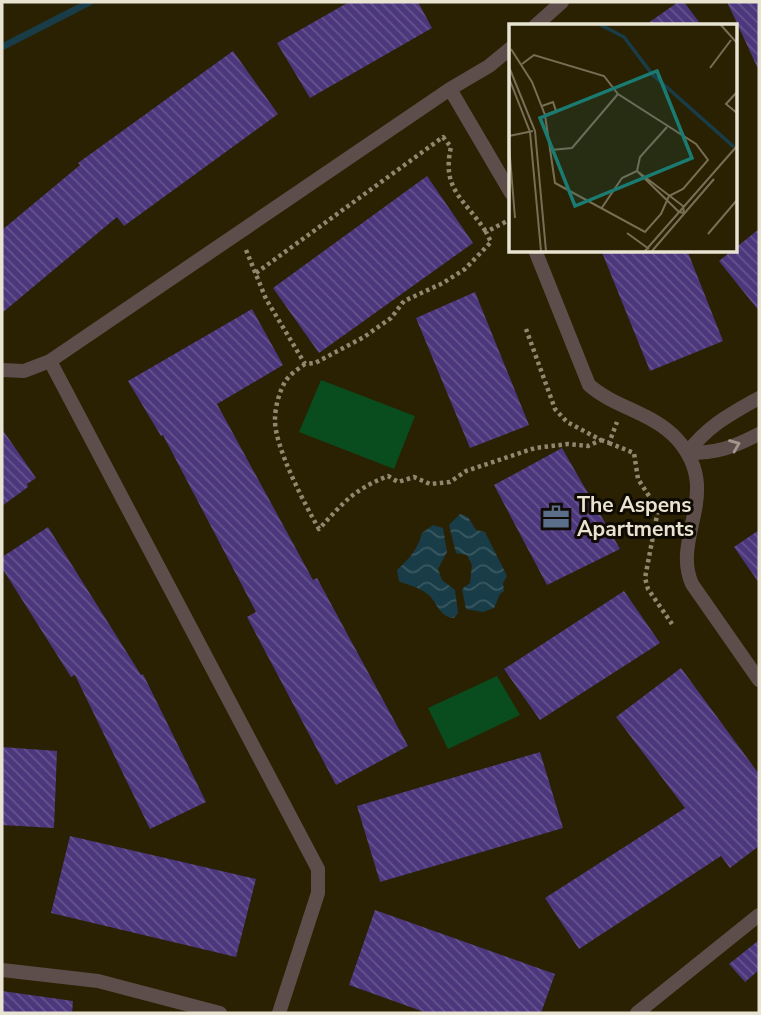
<svg xmlns="http://www.w3.org/2000/svg" width="761" height="1015" viewBox="0 0 761 1015" font-family="'Nunito Sans',sans-serif">
<defs>
<pattern id="water-waves" width="16" height="10" patternUnits="userSpaceOnUse" patternTransform="scale(1.75)"><rect width="16" height="10" fill="#183d48"/><path d="M0 5q4-4 8 0t8 0" fill="none" stroke="#3a5961"/></pattern>
<pattern id="building-back-hatch" width="6" height="6" patternUnits="userSpaceOnUse" patternTransform="scale(1.75)"><rect width="6" height="6" fill="#4c377d"/><path d="M-1 5l2 2M0 0l6 6M5-1l2 2" fill="none" stroke="#66548e"/></pattern>
</defs>
<rect width="100%" height="100%" fill="#2a2002"/>
<!-- garden -->
<path fill="#094c1d" d="M321,380l94,36 -21,53 -95,-37z
M497,676l23,39 -72,34 -20,-41z"/>
<!-- water -->
<path fill="url(#water-waves)" d="M460,514l8,3 8,13 9,2 22,44 -4,7 1,8 -4,3 -6,14 -11,4 -17,-3 -4,-20 8,-6 2,-18 -5,-10 -11,-2 -7,-28z
M433,525l10,3 4,24 -9,17 4,11 13,10 3,23 -4,5c-16,-1 -16,-17 -28,-25 -8,-6 -18,-8 -27,-12l-2,-11c12,-11 21,-21 25,-37z"/>
<g fill="none" stroke-linecap="round" stroke-linejoin="round">
<!-- stream -->
<path stroke="#183d48" stroke-width="7" d="M2,47l88,-45"/>
</g>
<!-- building -->
<path fill="url(#building-back-hatch)" d="M349,2h69l14,26 -122,70 -33,-55z
M678,2h6l18,24h-58z
M727,2h32v69l-23,-50z
M233,51l45,63 -154,112 -7,-9 -115,96v-83l78,-65 -2,-2z
M427,176l46,67 -154,110 -46,-65z
M759,229v82l-40,-50z
M601,250h86l36,91 -73,30z
M475,292l54,133 -59,23 -54,-130z
M252,309l31,56 -66,39 96,176 4,-2 91,168 -72,39 -89,-168 9,-5 -93,-177 -2,1 -33,-55z
M2,429l34,49 -9,6 1,3 -26,19z
M562,448l58,101 -73,36 -53,-100z
M48,527l93,148 2,-1 63,128 -56,27 -75,-154 -4,2 -69,-109v-11z
M759,530v53l-25,-36z
M624,591l36,52 -120,77 -36,-51z
M681,668l78,106v72l-29,22 -9,-12 -142,93 -34,-51 140,-90 -69,-91z
M2,747l55,4 -3,77 -52,-3z
M540,752l23,76 -183,54 -23,-76z
M70,836l186,43 -20,78 -185,-44z
M375,910l180,64 -14,39h-114l-78,-28z
M759,940v30l-14,12 -16,-18z
M2,991l71,10 -1,12h-70z"/>
<g fill="none" stroke-linecap="round" stroke-linejoin="round">
<!-- path -->
<path stroke="#8f8770" stroke-width="4.5" stroke-dasharray="3.5 3.5" stroke-linecap="butt" d="M246,250l20,49 39,65 10,-1 49,-26 27,-19 13,-17 39,-18 22,-14 26,-27 -5,-10 25,-13
M256,273l187,-136 8,10c-10,43 14,52 35,85
M305,364c-7,5 -16,11 -20,18 -6,10 -10,26 -10,37 -1,27 30,86 44,110 25,-27 34,-39 69,-53l10,6 16,-5 16,7 20,-2 16,-11 69,-23 33,-4 20,2 13,-6 -34,-18 -12,-13 -29,-80
M601,440l8,3 8,-21
M609,443l25,10 4,26 20,31 -13,68 3,11 24,35"/>
<!-- service -->
<path stroke="#5e4e4b" stroke-width="14" d="M535,26l27,-24
M450,89l61,104
M535,250l54,135c26,23 63,27 88,54 47,53 -6,98 15,145l67,96
M50,361l268,508v24l-39,120
M2,370l22,1 26,-10 400,-272 39,-23 22,-18
M759,398c-30,17 -50,27 -72,55 30,0 45,-5 72,-19
M2,970l96,11 122,32
M637,1013l122,-98"/>
</g>
<!-- one-way arrows -->
<defs><path id="oneway-chevron" d="M-2-3.5L2.5 0L-2 3.5" fill="none" stroke-width="1.6" stroke-linecap="round" stroke-linejoin="round" transform="scale(1.75)"/></defs>
<use stroke="#a4988e" href="#oneway-chevron" transform="translate(735 445) rotate(-22)"/>
<!-- icons -->
<defs>
<symbol id="office-bare" viewBox="-9 -9 18 18"><path d="M-6-3h4V-5.5h4V-3h4V5H-6ZM-1-4.5V-3h2v-1.5ZM-6 0V1H6V0Z" fill="#5c6f8a" stroke="#0f0b02" stroke-width="2.5" paint-order="stroke"/></symbol>
</defs>
<g fill-rule="evenodd">
<use href="#office-bare" x="537" y="498" width="38" height="38"/>
</g>
<g text-anchor="middle" dominant-baseline="central" stroke-width="6" stroke-linejoin="round" paint-order="stroke">
<!-- poi labels -->
<g font-size="21" font-weight="bold" fill="#e9e3d1" stroke="#0f0b02" text-anchor="start">
<text x="577" y="505">The Aspens<tspan x="577" dy="24">Apartments</tspan></text>
</g>
</g>
<!-- overview -->
<g transform="translate(509 24)">
<rect width="228" height="228" fill="#2a2002"/>
<path fill="none" stroke="#183d48" stroke-width="3.5" d="M90,0l25,13 28,37 82,73"/>
<path fill="none" stroke="#766e55" stroke-width="2" d="M211,0l17,19M2,25l21,33 13,33 10,68 90,49 16,-18 8,-18 14,-7 25,-29 -12,-16 -78,-50 -14,-18 -70,-21 -12,9M0,43l26,64 11,120M201,44l21,-28M0,54l21,54 11,119M228,68l-11,12 11,9M33,82l11,-4 3,9 -11,4M0,112l24,-5M0,121l6,73M42,126l21,-2 46,-54M128,147l46,35 1,7 -5,-1zM92,185l21,-31 15,-7 3,-14 27,-30M118,209l22,16M199,210l29,-34M136,227l92,-105M143,227l62,-72"/>
<path fill="#1a7b73" fill-opacity="0.15" stroke="#1a7b73" stroke-width="3.5" d="M148,47l35,87 -117,48 -35,-88z"/>
<rect width="228" height="228" fill="none" stroke="#e9e3d1" stroke-width="3.5"/>
</g>
<!-- border -->
<rect width="761" height="1015" fill="none" stroke="#e9e3d1" stroke-width="7"/>
</svg>
